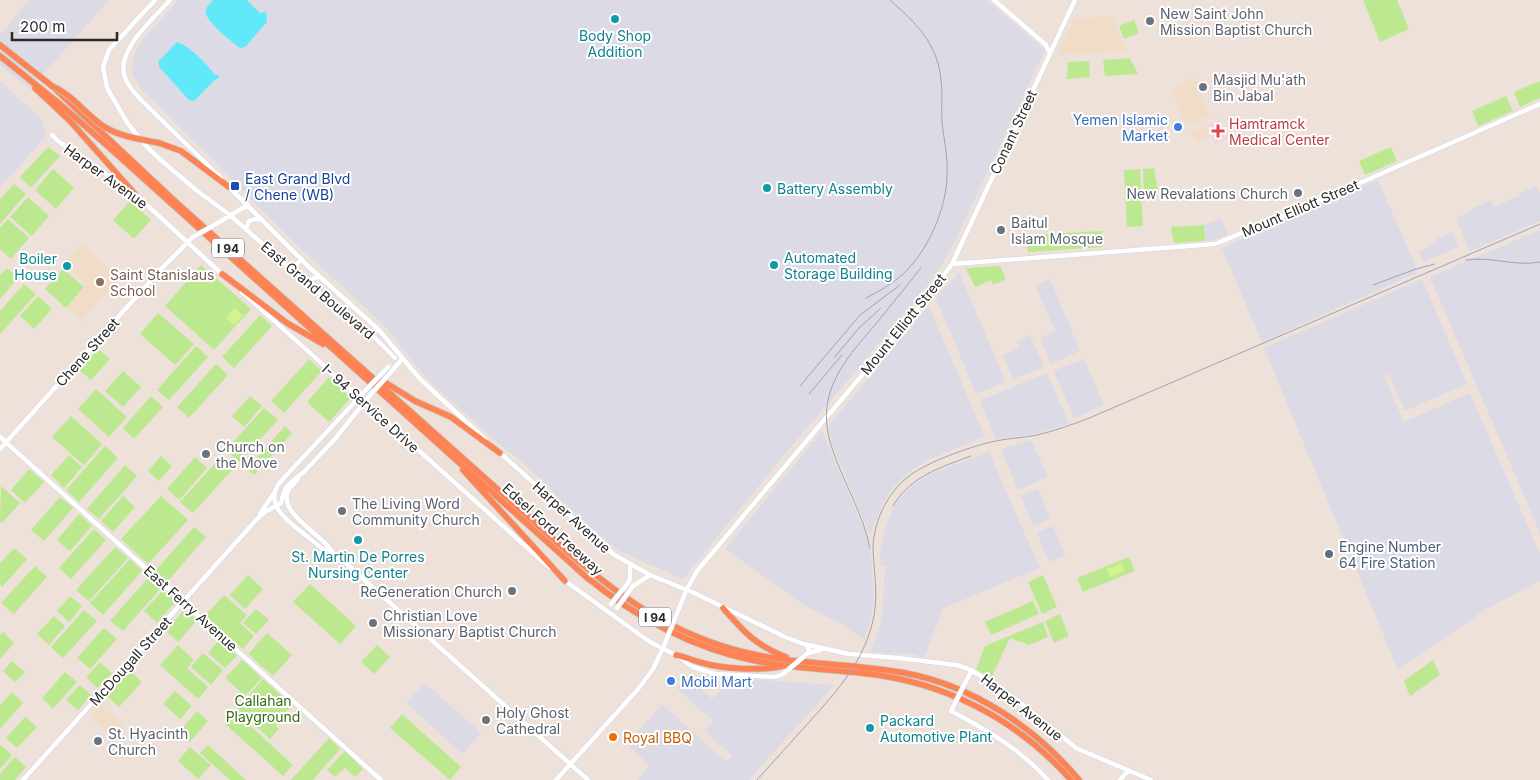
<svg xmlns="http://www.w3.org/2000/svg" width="1540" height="780" viewBox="0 0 1540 780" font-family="Inter,sans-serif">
<rect width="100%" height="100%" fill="#ede1d9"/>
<!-- industrial -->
<path fill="#dcdbe5" d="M29,0h80l-79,89 -30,-24v-30z
M178,0h809l58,50 -91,193 -17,30 -14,19 -138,162 -102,125 -66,-29 -59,-52 -8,-10 -35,-32 -9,-6 -80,-72 -41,-52 -88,-81 -157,-158 -7,-12 -1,-6 2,-13 4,-10z
M0,81l42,39 4,16 -46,52z
M1378,180l40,92 -156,70 -40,-94z
M1536,186l4,8v27l-70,30 -14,-33 15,-7v-2l20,-9 3,7 27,-12 -1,-2z
M1221,218l7,16 -14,6 -9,1 -1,-16z
M1540,230v303l-110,-256z
M1452,232l7,15 -35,15 -5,-11 19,-8 -2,-4z
M959,272l47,110 -30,12 -40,-96z
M1050,279l30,72 -29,13 -11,-26 15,-7 -20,-46z
M1422,279l45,105 -62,27 -16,-37 -5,2 20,46 66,-29 70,161v27l-54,28 -88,61 -134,-322z
M929,307l56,130 -57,23 -16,10 -17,15 -13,20 -12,31 -36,-88 -6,-22 99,-118z
M1030,335l14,32 -31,12 -10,-24 16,-7 -2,-7z
M1084,359l20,46 -30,13 -20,-47z
M1047,373l22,51 -40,11 -33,4 -16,-38z
M822,431l47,111 3,21 2,41 -9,36 -27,-18 -31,-15 -82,-58z
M1031,440l17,37 -30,13 -17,-41z
M989,452l51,116 -97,40 -19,50 -11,-4 -42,-2 8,-24 4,-16 1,-37 3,-9 -7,-1 1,-22 6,-20 7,-16 7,-11 12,-11 17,-11z
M1038,489l12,30 -17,7 -12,-30z
M1053,526l12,29 -16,7 -12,-29z
M687,676l25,23 20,-21 102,7 -85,95h-112l13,-15 -23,-21 35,-40 64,58 6,-6 -28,-26 9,-9 -36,-33z
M425,683l56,50 -19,21 -56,-51z"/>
<!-- education -->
<path fill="#f1dcc7" d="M1112,16l15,35 -70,4 17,-36z
M1194,77l16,39 -23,10 -15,-36 13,-6 -1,-3z
M1205,126l5,10 -14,6 -5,-10z
M82,243l38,35 -39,43 -14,-13 20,-23 -24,-21z
M101,705l23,20 -11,12 -23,-20z"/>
<!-- medical -->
<path fill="#f5d5dc" d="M1221,119l8,19 -14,6 -8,-19z"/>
<!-- green -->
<path fill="#bce990" d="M1363,0h34l12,29 -29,13z
M1134,20l5,13 -15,6 -5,-13z
M1130,58l8,16 -33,2 -2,-16z
M1089,61l1,16 -24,2 2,-9 -1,-8z
M1540,81v17l-20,9 -6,-15z
M1506,96l7,15 -35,15 -6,-15z
M48,147l12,9 -29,32 -11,-11z
M1391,147l6,14 -32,14 -6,-14z
M1154,168l4,23 -14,1 -1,-23z
M53,169l21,19 -18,21 -21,-19z
M1140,169l3,57 -16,1 -3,-57z
M14,184l12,10 -26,30v-25z
M28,197l21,19 -17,20 -22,-19z
M130,201l21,19 -17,19 -21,-19z
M8,219l21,19 -18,21 -11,-10v-21z
M1204,225l1,16 -31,2 -3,-16z
M1102,231l1,16 -75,5 -2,-17z
M201,265l50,44 -37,41 -49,-44z
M1000,266l6,13 -13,6 -2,-5 -16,7 -9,-19z
M7,268l11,10 -18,21v-24z
M63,269l21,18 -18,21 -21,-19z
M24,284l12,10 -36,40v-23z
M38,296l14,13 -18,20 -14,-13z
M158,313l36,31 -19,21 -35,-31z
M260,315l12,11 -38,42 -12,-11z
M196,346l12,11 -39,43 -12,-10z
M98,349l12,10 -19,21 -12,-10z
M309,359l13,12 -38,42 -13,-12z
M216,364l12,11 -39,43 -12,-11z
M123,371l18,16 -18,20 -18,-16z
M329,377l22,21 -22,24 -22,-20z
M96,389l31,28 -18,20 -31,-28z
M151,396l12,11 -29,32 -11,-11z
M250,396l12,10 -18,21 -12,-11z
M264,408l14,12 -39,42 -13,-12z
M71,416l31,28 -18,21 -32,-28z
M285,426l7,7 -38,42 -7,-6z
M105,446l13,12 -39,44 -13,-12z
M69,455l13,12 -18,21 -13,-13z
M161,456l11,10 -13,15 -11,-10z
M195,457l12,11 -28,32 -12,-11z
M219,459l13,11 -39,43 -13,-11z
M125,465l12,11 -38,43 -12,-10z
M29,469l15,13 -19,21 -14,-13z
M1,486l19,17 -18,20 -2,-2z
M123,496l12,11 -22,25 -12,-11z
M161,496l27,24 -40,44 -27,-25z
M60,497l13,11 -29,33 -13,-11z
M79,514l13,12 -22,25 -13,-11z
M194,527l12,10 -39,45 -12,-11z
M94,529l12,11 -35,39 -12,-11z
M115,547l13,11 -39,43 -13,-11z
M14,548l13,11 -25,28 -2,-3v-21z
M1129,557l6,14 -52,21 -6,-14z
M130,559l12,12 -39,44 -13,-12z
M35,566l12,11 -33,37 -13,-11z
M248,575l15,14 -18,20 -15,-14z
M1043,575l14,32 -15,7 -14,-32z
M149,577l12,11 -38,43 -13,-10z
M310,584l46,42 -16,18 -47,-42z
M163,590l13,11 -19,22 -13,-12z
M224,595l23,20 -7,8 14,13 -11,13 -38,-33z
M70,596l12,10 -13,16 -12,-11z
M1033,601l6,13 -48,21 -6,-13z
M185,609l12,11 -19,22 -12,-11z
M256,609l13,11 -13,14 -13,-11z
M84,610l13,11 -34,37 -12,-11z
M1060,614l9,22 -15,7 -9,-22z
M54,616l11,10 -16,19 -12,-11z
M1043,622l5,15 -19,8 -19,-7 -19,40 -15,-9 9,-23z
M104,628l13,11 -27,30 -13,-11z
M3,632l11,11 -14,16v-24z
M267,633l25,22 -19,21 -25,-22z
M219,640l18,16 -12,12 -17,-15z
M178,645l16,15 -7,8 21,19 -10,12 -38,-34z
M377,645l13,12 -16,17 -13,-12z
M203,653l20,17 -12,15 -20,-18z
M242,660l20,18 -17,18 -20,-18z
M1433,660l7,15 -30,21 -6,-15z
M12,661l13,11 -10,10 -12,-11z
M100,662l12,11 -15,15 -11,-11z
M130,671l12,11 -23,25 -12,-11z
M65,672l12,10 -24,27 -11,-11z
M263,679l29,26 -13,14 -3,7 3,3 -9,10 -33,-30z
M80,685l11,10 -13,15 -12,-10z
M175,691l17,15 -12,13 -17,-15z
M12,692l11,11 -23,26v-24z
M197,711l11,10 -18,21 -11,-10z
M235,712l58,53 -10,11 -58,-52z
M402,714l59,53 -11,13 -60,-52z
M25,717l12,10 -20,21 -11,-10z
M329,738l11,11 -27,31h-22z
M0,744l12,11 -12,14z
M208,745l38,35h-16l-30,-27z
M190,747l21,18 -13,14 -20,-18z
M345,751l18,18 -8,8 -10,-9 -10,9 -8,-7z
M15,757l11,10 -11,13h-15v-6z"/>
<!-- pitch -->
<path fill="#d6f28a" d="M235,308l8,7 -9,10 -8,-7z
M1122,563l3,8 -15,6 -3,-8z"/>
<!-- water -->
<path fill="#61e9fa" d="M213,0h34l13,13 6,-1 1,10 -22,25 -5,1 -4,-3c-7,-6 -34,-26 -30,-36 1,-3 5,-6 7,-9z
M177,42c15,6 28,20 38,33h4v3l-4,2 -21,21 -5,-1 -29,-32 -2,-6z"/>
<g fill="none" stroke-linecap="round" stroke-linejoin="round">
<defs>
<path id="secondary" d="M155,0l-46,50 -6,17 4,21 21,36 20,24 14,13 34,29 34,25 73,65 69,55 23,23
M170,0c-15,17 -52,48 -46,74 2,10 10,18 17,26l80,78
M994,0l52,45 4,9
M52,135l6,6 77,53 88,81
M228,186l82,82 69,62 41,49 65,60
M216,224l32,-19
M246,229l3,-8 7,-2 6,1
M952,264l263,-20 97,-40 228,-100
M287,266l9,-1 6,-6
M310,286l3,-8 7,-1
M242,292l308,276
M392,371l10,-12
M366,390l-86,92c-17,23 8,39 24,52 8,6 14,12 22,17 5,2 9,4 14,7l248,222
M0,437l381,343
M0,449l162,-181 31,-31
M498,451l115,103 37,21 42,17 93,45 19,7 45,10 49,4 58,7 10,3 19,10 33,23 58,47 75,32
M303,473l31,-33 37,-46
M298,479c-3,4 -8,8 -10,12 -10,23 37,45 45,62
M260,514l14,-21
M564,580l86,62 26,13 17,12 22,7 60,3 8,-3
M628,583l2,-5v-14
M633,586l17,-11
M686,591l11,-20 230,-273 25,-34 123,-264
M806,645l3,4 -1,4 13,-3
M965,683l7,-13
M953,707l-2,4c36,19 69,38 97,69
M23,780l234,-261 8,-7 16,-9c4,-19 8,-19 24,-32
M556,780l83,-92 14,-19 10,-21
M1120,780l8,-9"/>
<path id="highway" d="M0,45l52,41 126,118 392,350c54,46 103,80 173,98 53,13 108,11 162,21 68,13 130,54 174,107
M0,56l61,49 41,36 483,435c49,40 105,71 167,84 36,8 72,9 109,13 82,8 155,45 210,107
M35,88l35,33 65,73
M159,143l22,8 48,36
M222,274l65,49 36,21
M381,380l34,21 36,16 49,36
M463,470l102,111
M723,608c21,24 32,37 63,49
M676,655c9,2 18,6 27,8 20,6 59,8 79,3"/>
</defs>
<!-- secondary casing -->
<use href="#secondary" stroke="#cfd6e4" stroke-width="5.5"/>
<!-- highway casing -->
<use href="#highway" stroke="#c3c3c3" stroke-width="7"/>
<!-- secondary -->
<use href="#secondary" stroke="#fff" stroke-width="4.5"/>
<!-- highway -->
<use href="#highway" stroke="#ff8252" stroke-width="5.5"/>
<!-- rail -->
<path stroke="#9ca4b6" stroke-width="1" d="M1466,260c25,-4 49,7 74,2
M1373,285l43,-16 19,-5
M866,298c13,-7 27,-14 38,-25 24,-22 43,-66 43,-98 1,-18 -3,-35 -5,-53 -1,-14 1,-28 -1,-42 -3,-36 -25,-57 -51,-80
M834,358l25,-30 21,-19
M800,386l59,-70 41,-31
M809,394l33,-39
M893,506c17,-30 49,-39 78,-50
M870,548c-7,-35 -27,-66 -38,-100 -18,-54 11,-86 43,-123 15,-19 31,-38 46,-57
M757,780c18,-20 35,-39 53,-59 29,-32 55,-61 64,-105 4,-23 0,-44 -1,-67 0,-29 17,-62 42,-77 18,-12 60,-27 81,-31 13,-3 27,-3 41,-6 17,-4 34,-10 50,-16l453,-195"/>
<defs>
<path id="secondary-bridge" d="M193,237l23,-13
M366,390l22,-23
M371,394l21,-23
M611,604l17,-21
M617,608l16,-22
M663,648l23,-57
M783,674l25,-21
M953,707l12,-24"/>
<path id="highway-bridge" d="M52,86c21,9 33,28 51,40 17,11 37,13 56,17"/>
</defs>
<!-- secondary-bridge casing -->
<use href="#secondary-bridge" stroke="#cfd6e4" stroke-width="5.5" stroke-linecap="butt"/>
<!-- highway-bridge casing -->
<use href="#highway-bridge" stroke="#c3c3c3" stroke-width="7" stroke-linecap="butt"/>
<!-- secondary-bridge -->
<use href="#secondary-bridge" stroke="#fff" stroke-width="4.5"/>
<!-- highway-bridge -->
<use href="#highway-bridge" stroke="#ff8252" stroke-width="5.5"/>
</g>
<!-- markers -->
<g fill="#0f9aa8" stroke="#fff" stroke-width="2">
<circle cx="615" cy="19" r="5"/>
<circle cx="767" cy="188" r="5"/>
<circle cx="774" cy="265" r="5"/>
<circle cx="67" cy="266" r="5"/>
<circle cx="358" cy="540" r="5"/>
<circle cx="870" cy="728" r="5"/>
</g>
<g fill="#6b7280" stroke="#fff" stroke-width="2">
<circle cx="1150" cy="21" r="5"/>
<circle cx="1203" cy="87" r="5"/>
<circle cx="1298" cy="193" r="5"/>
<circle cx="1001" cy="230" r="5"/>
<circle cx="206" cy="454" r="5"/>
<circle cx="342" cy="511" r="5"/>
<circle cx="512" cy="591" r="5"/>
<circle cx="373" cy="623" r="5"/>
<circle cx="486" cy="720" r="5"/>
<circle cx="98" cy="741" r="5"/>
</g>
<g fill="#3f7fe0" stroke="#fff" stroke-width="2">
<circle cx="1178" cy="127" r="5"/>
<circle cx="671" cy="681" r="5"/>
</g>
<path fill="#e0444e" stroke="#fff" stroke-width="2" d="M1215.5 123.5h5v5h5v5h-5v5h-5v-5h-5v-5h5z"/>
<rect fill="#1a4fb4" stroke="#fff" stroke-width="2" x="230" y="181" width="10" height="10" rx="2.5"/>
<circle fill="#8d6e63" stroke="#fff" stroke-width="2" cx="100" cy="282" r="5"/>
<circle fill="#5c6f8a" stroke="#fff" stroke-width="2" cx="1329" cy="554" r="5"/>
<circle fill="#e8710a" stroke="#fff" stroke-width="2" cx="613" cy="737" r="5"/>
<g text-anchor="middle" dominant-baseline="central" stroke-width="4" stroke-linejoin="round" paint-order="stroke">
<!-- shield labels -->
<g fill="#fff" stroke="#696969" stroke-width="1">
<rect x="212" y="238.5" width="32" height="19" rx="4"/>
<rect x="639" y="607.5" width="32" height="19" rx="4"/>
</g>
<g font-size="12" font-weight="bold" fill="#292929">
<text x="228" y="248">I 94</text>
<text x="655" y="617">I 94</text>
</g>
<!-- worship labels -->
<g font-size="14" fill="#5b616d" stroke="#fff" text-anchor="start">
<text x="1160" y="13">New Saint John<tspan x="1160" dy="16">Mission Baptist Church</tspan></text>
<text x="1213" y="79">Masjid Mu'ath<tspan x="1213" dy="16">Bin Jabal</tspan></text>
<text x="1288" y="193" text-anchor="end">New Revalations Church</text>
<text x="1011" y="222">Baitul<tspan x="1011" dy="16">Islam Mosque</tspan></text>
<text x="216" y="446">Church on<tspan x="216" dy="16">the Move</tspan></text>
<text x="352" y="503">The Living Word<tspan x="352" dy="16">Community Church</tspan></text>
<text x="502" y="591" text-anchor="end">ReGeneration Church</text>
<text x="383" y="615">Christian Love<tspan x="383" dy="16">Missionary Baptist Church</tspan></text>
<text x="496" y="712">Holy Ghost<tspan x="496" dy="16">Cathedral</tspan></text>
<text x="108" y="733">St. Hyacinth<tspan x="108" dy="16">Church</tspan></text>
</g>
<!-- culture labels -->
<g font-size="14" fill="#0d838f" stroke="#fff" text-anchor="start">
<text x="615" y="35" text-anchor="middle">Body Shop<tspan x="615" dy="16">Addition</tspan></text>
<text x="777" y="188">Battery Assembly</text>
<text x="784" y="257">Automated<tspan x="784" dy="16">Storage Building</tspan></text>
<text x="57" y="258" text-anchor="end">Boiler<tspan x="57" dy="16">House</tspan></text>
<text x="358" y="556" text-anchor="middle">St. Martin De Porres<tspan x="358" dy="16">Nursing Center</tspan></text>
<text x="880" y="720">Packard<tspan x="880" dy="16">Automotive Plant</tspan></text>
</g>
<!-- shop labels -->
<g font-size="14" fill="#366cbe" stroke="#fff" text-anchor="end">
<text x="1168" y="119">Yemen Islamic<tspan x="1168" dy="16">Market</tspan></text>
<text x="681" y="681" text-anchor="start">Mobil Mart</text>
</g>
<!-- health labels -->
<g font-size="14" fill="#be3a42" stroke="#fff" text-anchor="start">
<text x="1229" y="123">Hamtramck<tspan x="1229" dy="16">Medical Center</tspan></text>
</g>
<!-- street labels -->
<g font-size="14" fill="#292929" stroke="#fff">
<text transform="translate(1013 132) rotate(-65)">Conant Street</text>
<text transform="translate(106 176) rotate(36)">Harper Avenue</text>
<text transform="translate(1300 208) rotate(-23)">Mount Elliott Street</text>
<text transform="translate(318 290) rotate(40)">East Grand Boulevard</text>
<text transform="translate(903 324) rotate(-51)">Mount Elliott Street</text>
<text transform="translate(87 352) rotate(-48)">Chene Street</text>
<text transform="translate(371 408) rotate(42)">I- 94 Service Drive</text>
<text transform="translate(572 517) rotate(42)">Harper Avenue</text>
<text transform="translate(553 529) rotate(42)">Edsel Ford Freeway</text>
<text transform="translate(191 608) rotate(42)">East Ferry Avenue</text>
<text transform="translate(130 661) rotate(-48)">McDougall Street</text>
<text transform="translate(1022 707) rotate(38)">Harper Avenue</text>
</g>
<!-- transit labels -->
<g font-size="14" fill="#164399" stroke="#fff" text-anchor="start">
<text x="245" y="178">East Grand Blvd<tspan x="245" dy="16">/ Chene (WB)</tspan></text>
</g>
<!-- education labels -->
<g font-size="14" fill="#785e54" stroke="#fff" text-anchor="start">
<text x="110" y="274">Saint Stanislaus<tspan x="110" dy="16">School</tspan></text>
</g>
<!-- service labels -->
<g font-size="14" fill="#4e5e75" stroke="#fff" text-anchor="start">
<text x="1339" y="546">Engine Number<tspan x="1339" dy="16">64 Fire Station</tspan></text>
</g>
<!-- park labels -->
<g font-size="14" fill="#336d13" stroke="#fff">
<text x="263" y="700">Callahan<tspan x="263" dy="16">Playground</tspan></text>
</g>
<!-- food labels -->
<g font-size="14" fill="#c56008" stroke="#fff" text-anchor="start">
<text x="623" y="737">Royal BBQ</text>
</g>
</g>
<!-- scale -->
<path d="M12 32v8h105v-8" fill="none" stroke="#292929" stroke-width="2.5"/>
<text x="20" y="32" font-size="15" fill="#292929" stroke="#ffffff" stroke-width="4" paint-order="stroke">200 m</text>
</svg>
